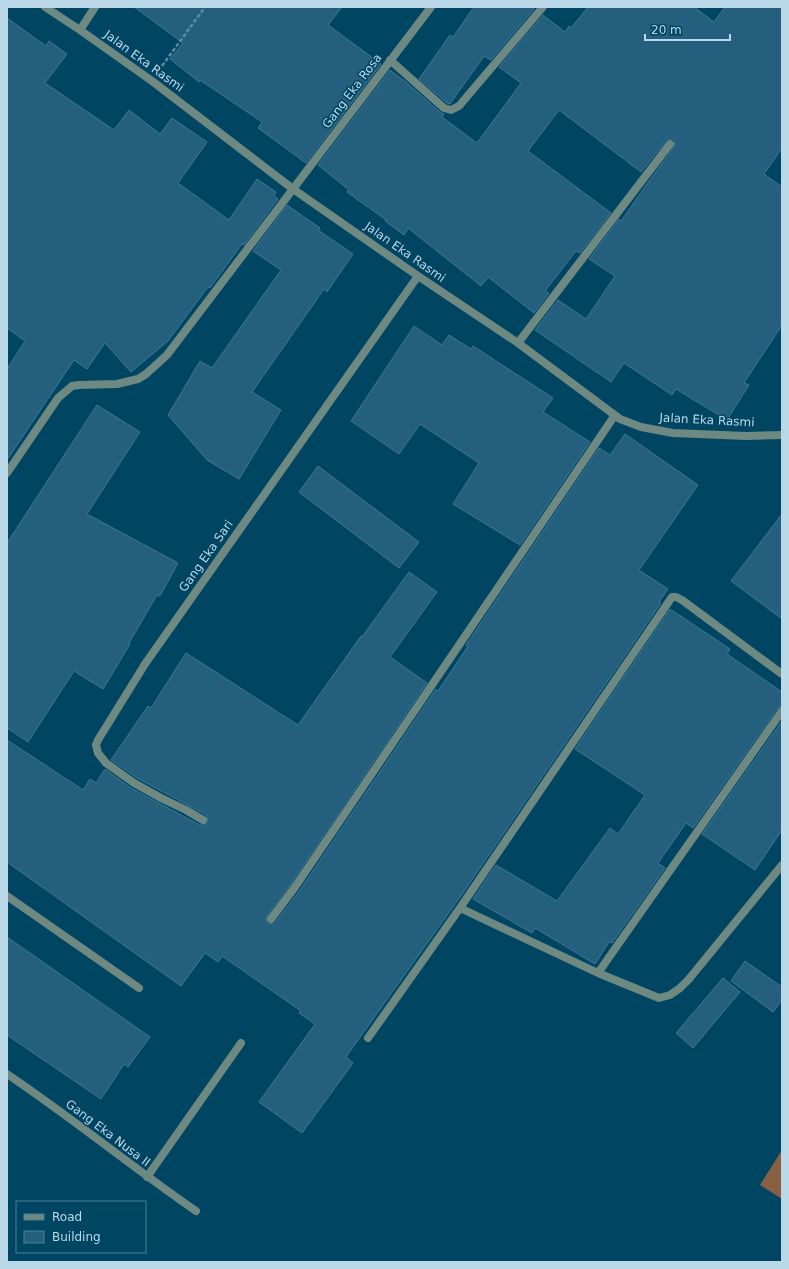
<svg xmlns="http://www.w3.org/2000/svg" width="789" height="1269" viewBox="0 0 789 1269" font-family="'DejaVu Sans',sans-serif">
<rect width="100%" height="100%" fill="#004562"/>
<!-- green -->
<path fill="#8a6044" d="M782,1150v49l-22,-14z"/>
<!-- building -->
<path fill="#24607e" stroke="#3d7796" d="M134,7h208l-14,18 53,39 -75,99 -48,-35 4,-6 -62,-42 -1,2 -29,-23 13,-16z
M474,7h58l2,2 -43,51 -7,-4 -34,48 -3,-1 -28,-24 31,-44 3,2z
M588,7h106l20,15 11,-15h57v141l-18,26 18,13v138l-38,58 5,2 -22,35 -51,-31 -4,6 -48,-32 -13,19 -76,-52 23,-30 28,19 29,-43 -26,-17 30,-40 2,2 23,-33 30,-41 1,-5 -2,-3h-5l-2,2 -25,31 -82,-62 -31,41 83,62 -31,40 -4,-2 -31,40 4,2 -15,20 -46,-36 -7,9 -73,-58 -4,7 -19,-14 1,-1 -39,-28 2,-2 -31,-25 72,-95 17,13 33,29 4,2 -2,3 35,26 44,-60 -22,-16 44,-52 22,17 4,-6 2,2z
M7,18l39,28 3,-5 18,13 -22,29 69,47 15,-20 31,24 12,-16 35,24 -29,41 51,37 28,-41 19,13 -2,4 4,3 -34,46 -2,-1 -32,44 -2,-1 -40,54 -37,31 -26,-29 -18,26 -13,-9 -67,100v-91l18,-28 -18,-13z
M287,205l33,23 -2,2 35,24 -26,38 -3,-3 -72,103 29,18 -42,69 -32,-19 -39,-45 32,-54 12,7 69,-98 -28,-19z
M414,326l28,19 7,-10 22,14 2,-3 80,52 -10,14 47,30 -70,103 -67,-41 26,-41 -59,-39 -21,30 -48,-33z
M97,405l43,27 -53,82 91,49 -18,33 -3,-1 -28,48 1,1 -27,45 -29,-18 -46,71 -21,-14v-185z
M625,434l73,51 -59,85 29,19 -9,13 2,1 -198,290 -117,164 7,6 -51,70 -43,-31 56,-78 -16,-11 2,-2 -79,-55 -4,6 -13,-9 -24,33 -174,-124v-122l76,50 7,-11 6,4 9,-14 26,19 69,37h5l3,-5 -2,-5 -69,-37 -26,-18 37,-54 3,2 35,-55 112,72 63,-89 1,1 47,-65 28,20 -47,65 37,26 -136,201 -24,32 -1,3 1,4 7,1 26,-34 136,-201 2,2 30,-45 -2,-1 133,-197 11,7z
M318,466l101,76 -20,26 -100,-76z
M782,514v105l-51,-38z
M670,609l60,40 -3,5 55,38v14l-4,2 -85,120 -7,-5 -28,40 7,5 -53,75 -3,-1 -14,22 -60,-36 -3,5 -59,-34 23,-34 61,36 53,-73 8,6 27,-39 -70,-46z
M782,721v109l-27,40 -53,-36z
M7,937l143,100 -22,30 -4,-3 -23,35 -94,-64z
M745,961l37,26v13l-9,12 -42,-31z
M723,978l17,14 -47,56 -17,-15z"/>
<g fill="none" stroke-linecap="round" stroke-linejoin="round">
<!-- path -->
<path stroke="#598ba3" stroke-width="2.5" stroke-dasharray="4 2" stroke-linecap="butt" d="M162,66l43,-59"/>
<!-- street -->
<path stroke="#6d8981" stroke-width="8" d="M45,7l35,23 72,51 141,108 125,87 100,67 102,76 21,8 32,6 73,3 36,-1
M80,30l15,-23
M390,60l54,48 7,2 8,-4 84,-99
M518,343l152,-199
M7,473l51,-75 14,-12 7,-1 38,-1 21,-5 8,-5 21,-19 264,-348
M203,820l-17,-10 -25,-12 -27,-15 -28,-20 -8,-10 -2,-8 2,-5 47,-76 273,-388
M7,896l132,92
M460,908l138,65 61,25 11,-3 10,-7 9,-9 93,-114
M271,919l24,-32 320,-472
M598,973l184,-262
M368,1038l92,-130 212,-311h4l6,3 100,74
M7,1074c64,43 125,93 189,137
M147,1177l94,-134"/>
</g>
<g text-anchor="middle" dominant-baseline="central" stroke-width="3" stroke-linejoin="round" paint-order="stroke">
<!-- street labels -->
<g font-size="12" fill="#bbd8e9" stroke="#004562">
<text transform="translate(144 61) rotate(36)">Jalan Eka Rasmi</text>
<text transform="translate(352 91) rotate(-53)">Gang Eka Rosa</text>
<text transform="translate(405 252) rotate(35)">Jalan Eka Rasmi</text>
<text transform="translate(707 420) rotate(3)">Jalan Eka Rasmi</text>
<text transform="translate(206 556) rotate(-55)">Gang Eka Sari</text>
<text transform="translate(108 1133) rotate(37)">Gang Eka Nusa II</text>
</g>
</g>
<!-- border -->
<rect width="789" height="1269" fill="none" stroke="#bbd8e9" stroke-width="16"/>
<!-- legend -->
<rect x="16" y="1201" width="130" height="52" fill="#004562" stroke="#4b8098"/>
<rect x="24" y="1214" width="20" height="6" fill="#6d8981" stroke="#4b8098"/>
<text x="52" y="1221" font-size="12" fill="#bbd8e9">Road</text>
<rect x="24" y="1231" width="20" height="12" fill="#24607e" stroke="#4b8098"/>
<text x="52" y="1241" font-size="12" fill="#bbd8e9">Building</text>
<!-- scale -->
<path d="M645 34v6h85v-6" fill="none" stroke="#bbd8e9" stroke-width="2"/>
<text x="651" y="34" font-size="12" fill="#bbd8e9" stroke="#004562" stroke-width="3" paint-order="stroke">20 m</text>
</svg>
